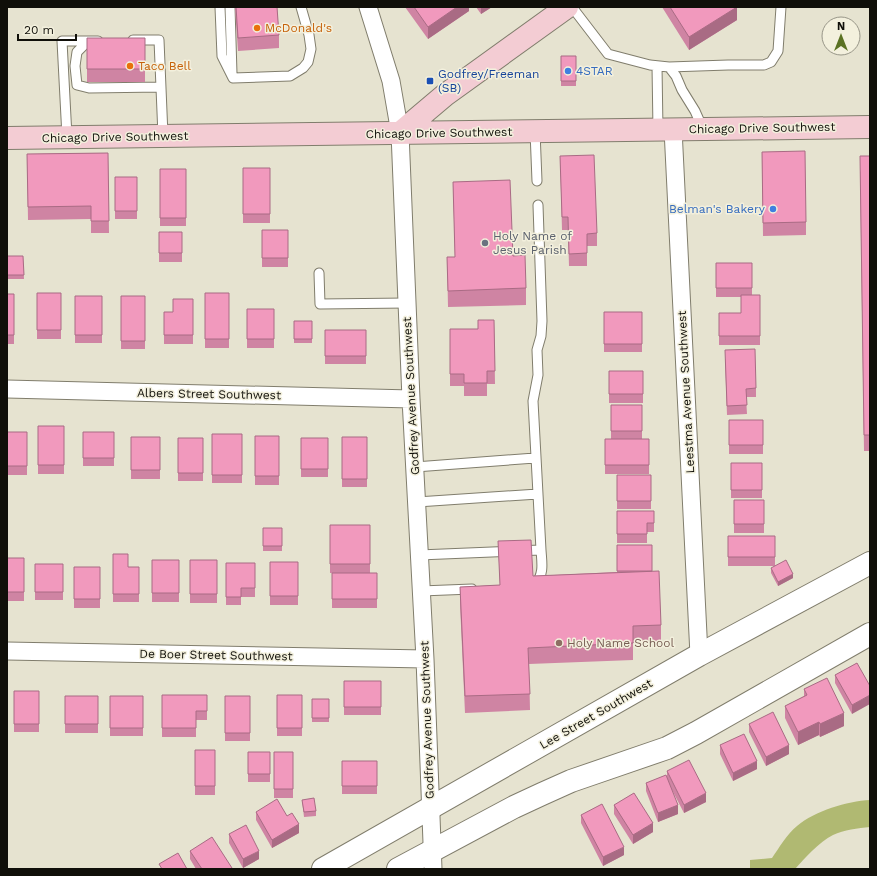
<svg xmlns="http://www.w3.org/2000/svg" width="877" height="876" viewBox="0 0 877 876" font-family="'Work Sans',sans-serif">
<rect width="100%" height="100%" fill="#e6e3d0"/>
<!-- pitch -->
<path fill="#b0b972" d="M870,800v27c-12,1 -26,3 -37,8 -14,7 -28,23 -38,34h-45v-9l22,-2c7,-10 15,-24 25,-32 18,-15 50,-25 73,-26z"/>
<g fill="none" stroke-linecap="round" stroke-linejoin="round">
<defs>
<path id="service" d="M220,7l2,49 11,22
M230,7l2,67
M572,7l36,47 42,11 19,2 7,9 6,14 13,21 8,18
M133,40h26l4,96
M88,41l-11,11 -2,14 2,19 12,3 72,-1
M657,66l1,64
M669,67l59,-2h36l7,-3 7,-11 3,-44
M233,78l57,-2 13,-8 5,-6 3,-13 -2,-14 -8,-28
M535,131l2,50
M67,137l-5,-96h36
M319,273l1,31 87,-1
M415,467l120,-9
M417,502l121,-8
M419,555l122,-5 -8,-149 5,-26 -1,-25 4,-14 1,-15 -4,-116
M536,585c8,-14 6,-20 5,-35
M421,591l51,-2"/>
<path id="minor" d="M368,7l23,74 9,52 11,266 14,260 8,210
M673,129l26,526
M7,389l404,10
M7,651l418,8"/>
<path id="tertiary" d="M323,869l376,-214 171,-92
M398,869l116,-62 28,-13 29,-13 96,-33 29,-15 174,-99"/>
<path id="secondary" d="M400,133l45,-38 122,-88
M7,138l863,-11"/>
</defs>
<!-- service casing -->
<use href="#service" stroke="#807d6c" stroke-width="11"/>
<!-- minor casing -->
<use href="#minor" stroke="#807d6c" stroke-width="19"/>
<!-- tertiary casing -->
<use href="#tertiary" stroke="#807d6c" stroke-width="24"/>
<!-- secondary casing -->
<use href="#secondary" stroke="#807d6c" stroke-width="24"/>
<!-- service -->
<use href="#service" stroke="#fff" stroke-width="9"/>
<!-- minor -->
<use href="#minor" stroke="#fff" stroke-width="17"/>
<!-- tertiary -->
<use href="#tertiary" stroke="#fff" stroke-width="22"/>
<!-- secondary -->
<use href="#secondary" stroke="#f3ccd3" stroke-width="22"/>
</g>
<!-- wall -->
<path fill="#cf84a3" d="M235,7h42l2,28v13l-41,3z
M405,7h64v4l-41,28z
M476,7h16l-11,7z
M662,7h75v13l-48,30z
M87,38h58v44h-58z
M561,56h15v30h-15z
M762,152l44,70v13l-43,1z
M108,153l1,80h-18v-14l-63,1 -1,-66z
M560,156l37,77v13h-10v20h-18l-1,-36h-6z
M870,156v295h-6l-4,-279z
M243,168h27v55h-27z
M160,169h26v57h-26z
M115,177h22v42h-22z
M453,182l60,74 13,32v17l-78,2 -1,-50h8z
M262,230h26v37h-26z
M159,232h23v30h-23z
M7,256h16l1,23h-17z
M716,263h36v32h8v50h-41v-32h22v-16h-25z
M37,293h24v46h-24z
M205,293h24v55h-24z
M7,294h7v50h-7z
M75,296h27v47h-27z
M121,296h24v53h-24z
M193,299v45h-29v-32h9z
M247,309h27v39h-27z
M604,312h38v40h-38z
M494,320l1,64h-8v12h-23v-10h-14v-57h28z
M294,321h18v22h-18z
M325,330h41v34h-41z
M725,359l31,29v9h-10l1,17 -20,1z
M609,371h34v32h-34z
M611,405h31v34h7v35h-44v-35h6z
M729,420h34v34h-34z
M38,426h26v48h-26z
M7,432h20v43h-20z
M83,432h31v34h-31z
M212,434h30v49h-30z
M255,436h24v49h-24z
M131,437h29v42h-29z
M342,437h25v50h-25z
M178,438h25v43h-25z
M301,438h27v39h-27z
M731,463h31v35h-31z
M617,475h34v34h-34z
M734,500h30v33h-30z
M617,511h37v21h-7v11h-30z
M330,525h40v48h-40z
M263,528h19v23h-19z
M728,536h47v30h-47z
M498,541l35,35 84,-4v-27l35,26 9,54v17l-28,1v17l-104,4 1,46 -65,3 -5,-109v-17l40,-2z
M113,554l15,13h11v35h-26z
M7,558h17v43h-17z
M152,560h27v42h-27z
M190,560h27v43h-27z
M270,562h28v43h-28z
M226,563h29v34h-14v8h-15z
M35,564h28v36h-28z
M74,567h26v41h-26z
M771,568l22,10 -15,8 -7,-13z
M332,573h45v35h-45z
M857,663l-5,51 -17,-31v-8z
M344,681h37v34h-37z
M804,689l40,37 -24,11 -1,-2 -21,10 -13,-27v-12l19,-10z
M14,691h25v41h-25z
M162,695h45v25h-11v17h-34z
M277,695h25v41h-25z
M65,696h33v37h-33z
M110,696h33v40h-33z
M225,696h25v45h-25z
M312,699h17v23h-17z
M749,724l40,30 -23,12 -17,-34z
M720,745l37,24 -24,12 -13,-27z
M195,750h20v45h-20z
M248,752h22v30h-22z
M274,752h19v46h-19z
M342,761h35v33h-35z
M667,771l39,31 -22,11 -12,-23 6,24 -20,8 -12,-31v-8l21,-6z
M302,800l14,11v5l-12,1z
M614,805l39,27 -20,12 -19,-30z
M256,812l31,4 12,17 -27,15 -16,-28z
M581,815l43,40 -21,11 -22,-43z
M229,834l30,25 -16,9 -14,-25z
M190,851l42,18h-36l-6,-10z"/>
<!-- shaded-wall -->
<path fill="#a96b84" d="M457,7h12v4l-41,28v-12z
M481,7h11l-11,7z
M737,7v13l-48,30v-13z
M793,574v4l-15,8v-4z
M870,695v9l-18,10v-9z
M844,713v13l-24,11v-13z
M819,722v13l-21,10v-13z
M789,745v9l-23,12v-9z
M757,761v8l-24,12v-8z
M706,793v9l-22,11v-8z
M678,805v9l-20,8v-9z
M653,823v9l-20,12v-9z
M299,824v9l-27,15v-8z
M624,847v8l-21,11v-9z
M259,851v8l-16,9v-9z"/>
<!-- building -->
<path fill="#f199bd" stroke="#a96b84" d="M236,7h41l2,28 -41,3z
M414,7h43l-29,20z
M670,7h67l-48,30z
M87,38h58v31h-58z
M561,56h15v25h-15z
M805,151l1,71 -43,1 -1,-71z
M108,153l1,68h-18v-15l-63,1 -1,-53z
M594,155l3,78 -10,1v19l-18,1 -1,-37h-6l-2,-61z
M860,156h10v279h-6z
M243,168h27v46h-27z
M160,169h26v49h-26z
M115,177h22v34h-22z
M510,180l3,76 12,-1 1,33 -78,3 -1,-34h8l-2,-75z
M262,230h26v28h-26z
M159,232h23v21h-23z
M7,256h16l1,19h-17z
M716,263h36v25h-36z
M37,293h24v37h-24z
M205,293h24v46h-24z
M7,294h7v41h-7z
M741,295h19v41h-41v-23h22z
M75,296h27v39h-27z
M121,296h24v45h-24z
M173,299h20v36h-29v-23h9z
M247,309h27v30h-27z
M604,312h38v32h-38z
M478,320h16l1,51h-8v12h-23v-9h-14v-45h28z
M294,321h18v18h-18z
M325,330h41v26h-41z
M755,349l1,39 -10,1 1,16 -20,1 -2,-56z
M609,371h34v23h-34z
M611,405h31v26h-31z
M729,420h34v25h-34z
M38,426h26v39h-26z
M7,432h20v34h-20z
M83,432h31v26h-31z
M212,434h30v41h-30z
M255,436h24v40h-24z
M131,437h29v33h-29z
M342,437h25v42h-25z
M178,438h25v35h-25z
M301,438h27v31h-27z
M605,439h44v26h-44z
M731,463h31v27h-31z
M617,475h34v26h-34z
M734,500h30v24h-30z
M617,511h37v12h-7v11h-30z
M330,525h40v39h-40z
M263,528h19v18h-19z
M728,536h47v21h-47z
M531,540l2,36 126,-5 2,54 -28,1v17l-105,5 2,46 -65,2 -5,-109 40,-2 -2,-44z
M617,545h35v26h-35z
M113,554h15v13h11v27h-26z
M7,558h17v34h-17z
M152,560h27v33h-27z
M190,560h27v34h-27z
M786,560l7,14 -15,8 -7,-14z
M270,562h28v34h-28z
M226,563h29v25h-14v9h-15z
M35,564h28v28h-28z
M74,567h26v32h-26z
M332,573h45v26h-45z
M857,663l13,23v9l-18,10 -17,-30z
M827,678l17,35 -24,11 -1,-2 -21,10 -13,-26 22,-11 -3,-6z
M344,681h37v26h-37z
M14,691h25v33h-25z
M162,695h45v16h-11v17h-34z
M277,695h25v33h-25z
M65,696h33v28h-33z
M110,696h33v32h-33z
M225,696h25v37h-25z
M312,699h17v19h-17z
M773,712l16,33 -23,12 -17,-33z
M744,734l13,27 -24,12 -13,-28z
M195,750h20v36h-20z
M248,752h22v22h-22z
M274,752h19v37h-19z
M689,760l17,33 -22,12 -17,-34z
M342,761h35v25h-35z
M666,775l12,30 -20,8 -12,-30z
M634,793l19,30 -20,12 -19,-30z
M314,798l2,13 -12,1 -2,-12z
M277,799l10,17 5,-3 7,11 -27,16 -16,-28z
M602,804l22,43 -21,10 -22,-42z
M246,825l13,26 -16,8 -14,-25z
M212,837l20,31 -1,1h-29l-12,-18z
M178,853l9,16h-25l-3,-5z"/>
<!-- markers -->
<g fill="#e8710a" stroke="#f3f0dd" stroke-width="1.5">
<circle cx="257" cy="28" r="4"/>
<circle cx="130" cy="66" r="4"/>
</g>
<g fill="#3f7fe0" stroke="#f3f0dd" stroke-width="1.5">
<circle cx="568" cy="71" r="4"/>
<circle cx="773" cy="209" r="4"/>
</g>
<rect fill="#1a4fb4" stroke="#f3f0dd" stroke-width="1.5" x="426" y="77" width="8" height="8" rx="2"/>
<circle fill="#6b7280" stroke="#f3f0dd" stroke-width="1.5" cx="485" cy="243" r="4"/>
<circle fill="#8d6e63" stroke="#f3f0dd" stroke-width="1.5" cx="559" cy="643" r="4"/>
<g text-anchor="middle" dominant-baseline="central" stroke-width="3" stroke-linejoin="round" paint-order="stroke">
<!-- food labels -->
<g font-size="12" fill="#c56008" stroke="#f3f0dd" text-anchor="start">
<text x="265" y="28">McDonald's</text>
<text x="138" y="66">Taco Bell</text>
</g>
<!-- shop labels -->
<g font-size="12" fill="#366cbe" stroke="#f3f0dd" text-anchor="start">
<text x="576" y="71">4STAR</text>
<text x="765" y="209" text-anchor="end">Belman's Bakery</text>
</g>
<!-- transit labels -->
<g font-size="12" fill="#164399" stroke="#f3f0dd" text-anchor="start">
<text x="438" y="74">Godfrey/Freeman<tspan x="438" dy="14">(SB)</tspan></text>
</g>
<!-- street labels -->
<g font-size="12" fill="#100f09" stroke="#f3f0dd">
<text transform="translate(762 128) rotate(-1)">Chicago Drive Southwest</text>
<text transform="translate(439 133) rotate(-1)">Chicago Drive Southwest</text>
<text transform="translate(115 137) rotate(-1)">Chicago Drive Southwest</text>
<text transform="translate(686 392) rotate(-93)">Leestma Avenue Southwest</text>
<text transform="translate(209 394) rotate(1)">Albers Street Southwest</text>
<text transform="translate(411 396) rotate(-93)">Godfrey Avenue Southwest</text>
<text transform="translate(216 655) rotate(1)">De Boer Street Southwest</text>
<text transform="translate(596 714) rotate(-30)">Lee Street Southwest</text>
<text transform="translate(427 720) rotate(-92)">Godfrey Avenue Southwest</text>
</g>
<!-- worship labels -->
<g font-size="12" fill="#5b616d" stroke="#f3f0dd" text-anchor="start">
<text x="493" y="236">Holy Name of<tspan x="493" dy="14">Jesus Parish</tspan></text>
</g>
<!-- education labels -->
<g font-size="12" fill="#785e54" stroke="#f3f0dd" text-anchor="start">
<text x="567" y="643">Holy Name School</text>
</g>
</g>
<!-- border -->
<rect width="877" height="876" fill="none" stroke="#100f09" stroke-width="16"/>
<!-- north arrow -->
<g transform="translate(841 36)"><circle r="19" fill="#f3f0dd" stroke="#989688"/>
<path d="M0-3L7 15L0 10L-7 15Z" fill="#5b7223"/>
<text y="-6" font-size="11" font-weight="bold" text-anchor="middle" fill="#100f09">N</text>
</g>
<!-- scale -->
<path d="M18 34v6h58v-6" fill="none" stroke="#100f09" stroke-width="2"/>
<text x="24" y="34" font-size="12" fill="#100f09" stroke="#f3f0dd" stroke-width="3" paint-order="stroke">20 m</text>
</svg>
